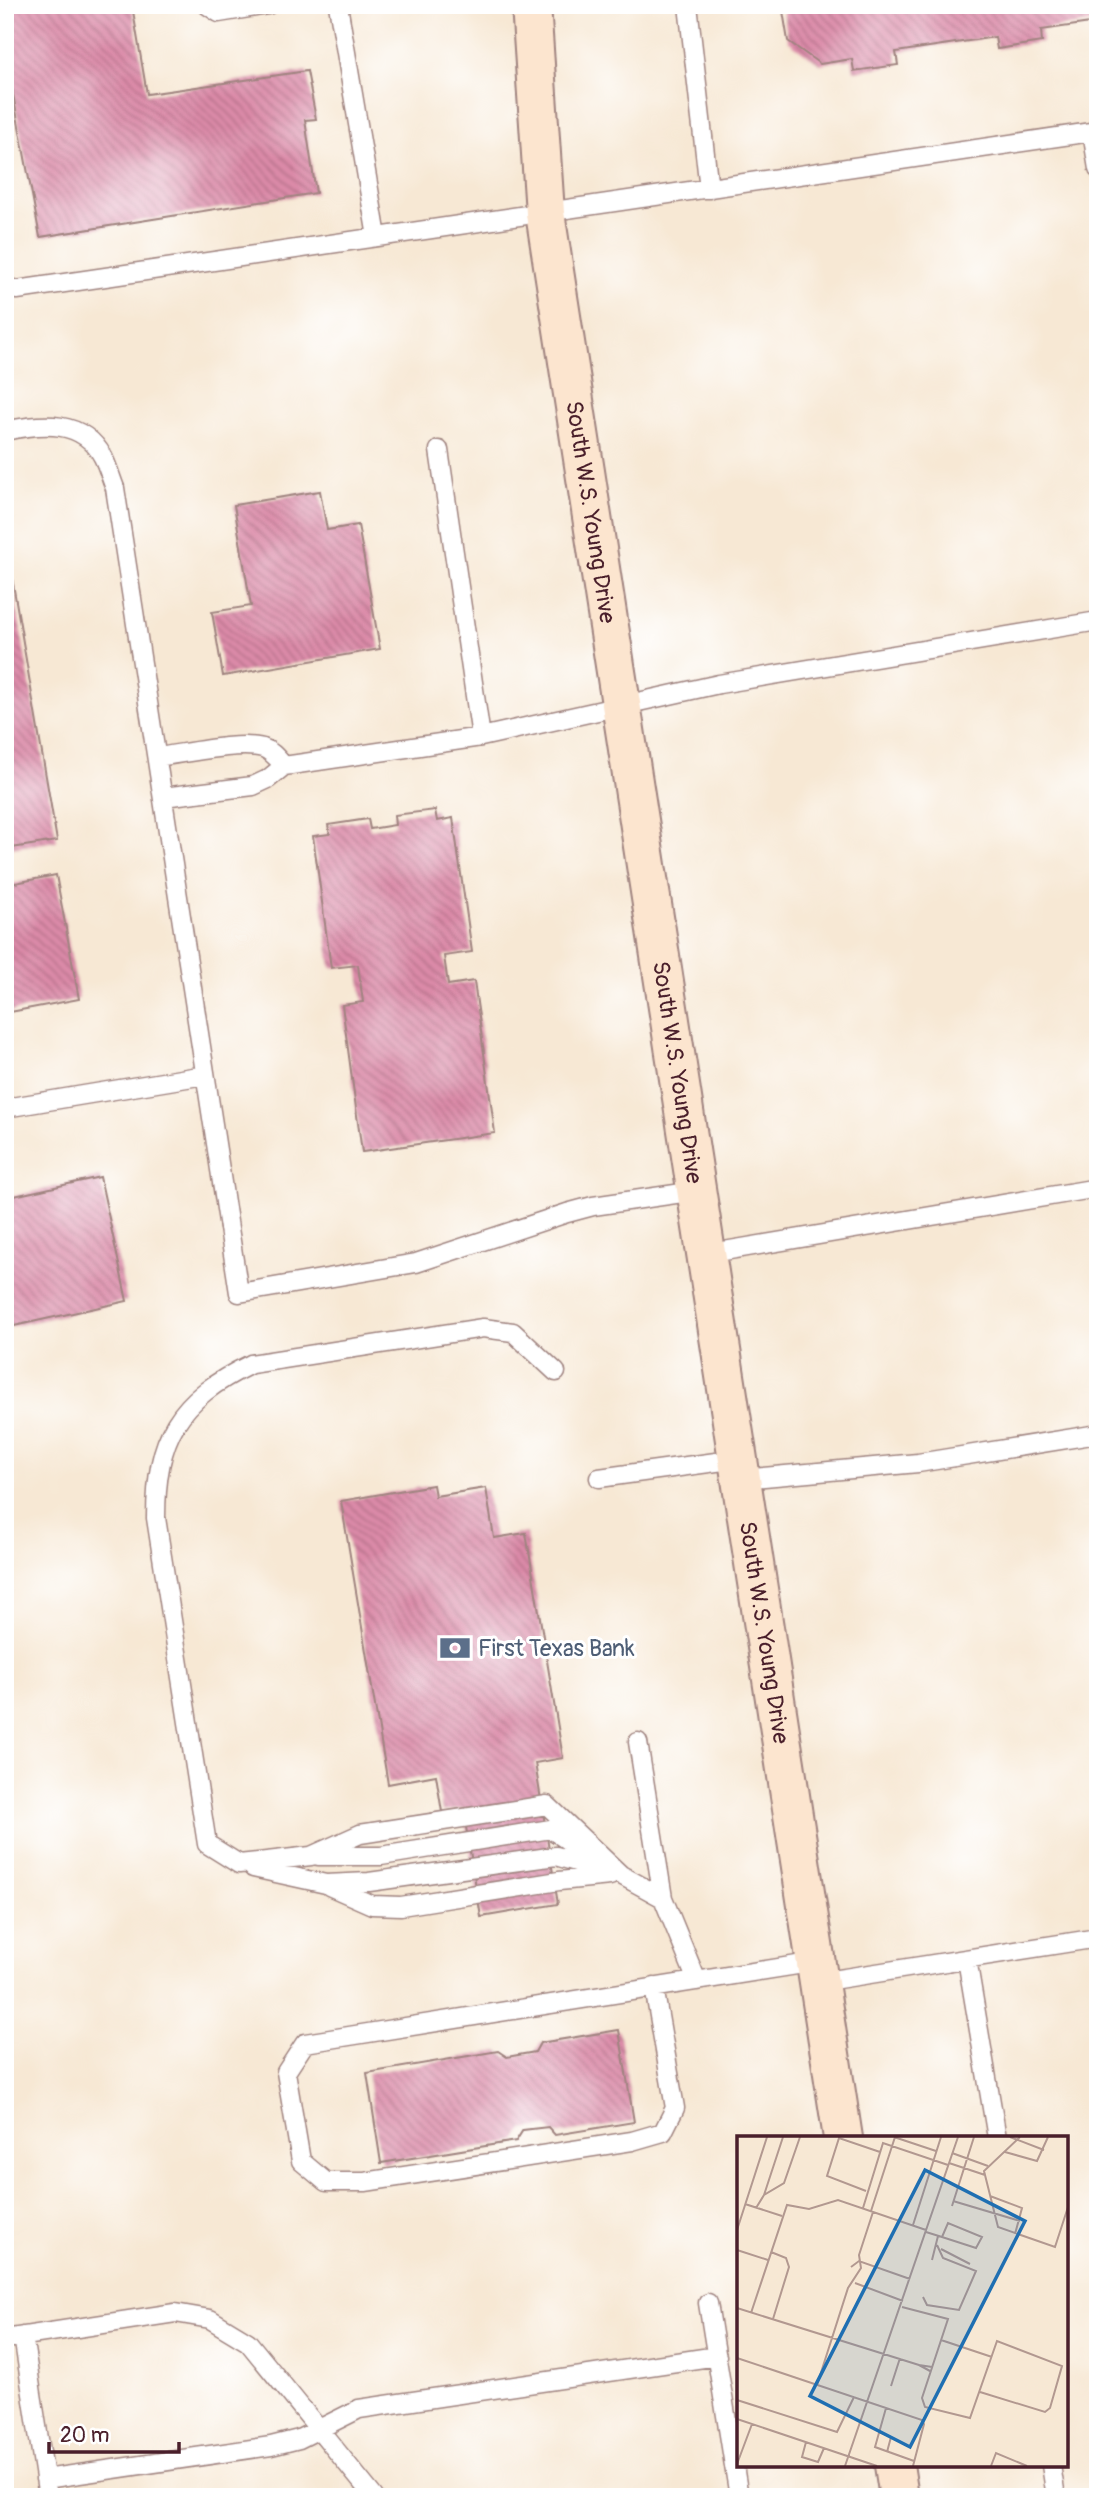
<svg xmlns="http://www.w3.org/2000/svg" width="1103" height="2502" viewBox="0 0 1103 2502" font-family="Pangolin,sans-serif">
<defs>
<pattern id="building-back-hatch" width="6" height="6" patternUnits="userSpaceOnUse" patternTransform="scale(1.75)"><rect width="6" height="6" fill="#db8aa8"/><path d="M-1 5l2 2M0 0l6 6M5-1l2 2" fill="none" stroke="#b47089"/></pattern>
</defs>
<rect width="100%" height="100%" fill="#fff"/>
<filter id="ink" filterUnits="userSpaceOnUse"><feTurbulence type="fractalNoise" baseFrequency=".0143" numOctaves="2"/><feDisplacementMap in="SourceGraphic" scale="14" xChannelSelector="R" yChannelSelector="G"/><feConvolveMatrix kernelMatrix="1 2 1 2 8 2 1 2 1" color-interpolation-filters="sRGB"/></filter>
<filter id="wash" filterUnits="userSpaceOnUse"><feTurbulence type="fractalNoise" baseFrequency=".00686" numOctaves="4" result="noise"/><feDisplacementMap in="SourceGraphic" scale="28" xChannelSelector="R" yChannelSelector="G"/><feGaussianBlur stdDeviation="1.57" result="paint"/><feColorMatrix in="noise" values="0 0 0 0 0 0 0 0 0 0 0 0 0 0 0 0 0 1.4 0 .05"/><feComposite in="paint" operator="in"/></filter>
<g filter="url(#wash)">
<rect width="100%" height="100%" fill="#f7e8d4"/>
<g id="blocks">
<!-- building -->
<path fill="url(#building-back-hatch)" d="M5,5h127l15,89 160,-23 9,48 -11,1 11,73 -276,44 -35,-185z
M782,5h316v9l-8,9 -49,7 1,12 -45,7 -2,-12 -99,15 2,13 -44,6 -2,-12 -32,5 -32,-23z
M320,491l7,39 31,-5 22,124 -157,27 -11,-64 39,-6 -17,-101z
M5,537l52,304 -52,8z
M435,810l2,11 16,-3 19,134 -28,4 4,29 26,-4 21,152 -133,19 -20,-147 21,-3 -5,-37 -27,3 -18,-132 17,-2 -2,-9 40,-6 2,10 25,-4 -1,-10z
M56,875l23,124 -74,14v-128z
M100,1177l27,124 -122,27v-130z
M433,1485l2,11 51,-8 8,50 32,-5 37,225 -28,5 23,141 -77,13 -18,-108 -21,3 -6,-37 -48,9 -47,-283z
M619,2030l15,92 -79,13 -7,-8 -25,3 -7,11 -135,22 -14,-90 131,-22 9,6 28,-5 5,-9z"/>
</g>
</g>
<g filter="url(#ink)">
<use href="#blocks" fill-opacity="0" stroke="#a08480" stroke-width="2"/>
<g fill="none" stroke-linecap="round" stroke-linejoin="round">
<defs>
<path id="service" d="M207,5l12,8 49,-8
M338,5l39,232
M688,5l21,184
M1092,132l6,37
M5,287l12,3 1081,-159
M5,431c37,-8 78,-12 98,26 5,10 8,21 12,31l124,805 177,-30 151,-50 26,-7 103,-15
M439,450l42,287
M157,757c26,-3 82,-16 106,-9 9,3 14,10 21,18l-16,13 -15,7 -90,11
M284,766l197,-29 238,-53 379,-63
M5,1108l200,-33
M706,1254l392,-66
M556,1372l-43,-40 -30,-4 -232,36c-74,36 -95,73 -95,154l51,326 32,20 72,-8 49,-22 187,-29 74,70 42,23
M599,1478l139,-19
M742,1479l176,-16 180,-29
M638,1742l25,156 34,83
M318,1856h63l170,-27 32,22
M253,1868l73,16 43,-2 187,-26 61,18
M329,1886l43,19 29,1 158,-25 51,-5
M967,1959l30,179
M819,1982l279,-44
M654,1987l21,121 -12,24 -31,9 -267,41h-39l-25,-21 -15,-89 19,-29 511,-81
M708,2303l31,194
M23,2336l25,161
M5,2339l170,-26 35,6 38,23 126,155
M1051,2465l5,32
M45,2479l226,-33 28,-7 60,-30 358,-53"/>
<g id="secondary">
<path id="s1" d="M531,5l14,208 298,1925"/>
<path d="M894,2465l5,32"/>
</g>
</defs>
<!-- service casing -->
<use href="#service" stroke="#a08480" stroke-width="21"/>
<!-- secondary casing -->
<use href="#secondary" stroke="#a08480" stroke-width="42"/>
<!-- service -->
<use href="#service" stroke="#fff" stroke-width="18"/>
<!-- secondary -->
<use href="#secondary" stroke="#fce5cf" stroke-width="38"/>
</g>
</g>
<!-- icons -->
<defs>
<symbol id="bank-bare" viewBox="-9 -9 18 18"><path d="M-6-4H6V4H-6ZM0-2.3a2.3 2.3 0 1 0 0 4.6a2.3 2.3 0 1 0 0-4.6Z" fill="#5c6f8a" stroke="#fff" stroke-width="2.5" paint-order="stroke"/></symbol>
</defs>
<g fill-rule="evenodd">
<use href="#bank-bare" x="433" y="1626" width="44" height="44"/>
</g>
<g text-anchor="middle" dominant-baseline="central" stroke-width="6" stroke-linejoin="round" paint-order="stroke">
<!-- street labels -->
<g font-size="23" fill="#4a1f2b" stroke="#fff">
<text stroke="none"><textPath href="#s1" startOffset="511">South W.S. Young Drive</textPath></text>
<text stroke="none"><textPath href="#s1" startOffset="1078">South W.S. Young Drive</textPath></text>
<text stroke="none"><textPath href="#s1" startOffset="1645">South W.S. Young Drive</textPath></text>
</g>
<!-- service labels -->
<g font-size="23" fill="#4e5e75" stroke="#fff" text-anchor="start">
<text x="478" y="1648">First Texas Bank</text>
</g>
</g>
<!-- overview -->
<g transform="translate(737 2136)">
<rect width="331" height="331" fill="#f7e8d4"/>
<path fill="none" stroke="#b29890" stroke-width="2" d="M157,1l42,14M273,1l34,13M283,1l-36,34 14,56 57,20 13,-40M268,16l32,9 11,-24M215,17l36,13M212,27l36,12M129,55l-39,-15 12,-38 41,14M27,59l19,-58M253,60l32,12 -7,26M216,65l67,20M8,68l37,12M215,70l22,-69M19,72l8,-13 20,-12 16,-46M126,72l20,-65 65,22M134,75l24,-74M176,89l28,-88M0,94l30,-93M189,96l16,5 34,11 6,-11 -34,-14 -6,14M204,113l29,15M0,114l31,10M34,116l15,6 3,9 -16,52M195,124l6,-24M114,131l8,-6 51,18M118,147l48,18M186,161l4,8 32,5 17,-39 -33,-13 -6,-13M165,171l46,12 -26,79 3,9 45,11 27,-77 65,25 -12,42 -5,4 -65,-20M0,172l182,57M14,177l36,-108 22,4 29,-9 88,30M204,204l51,17M0,222l185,62 2,4 -11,42M193,235l-11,-6 13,2M80,249l31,-97 13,-20 -2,-13 14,-43M154,250l9,-28M0,264l100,32 17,-35M149,272l-11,39 39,14M0,283l140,47M142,296l12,5 -4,15M69,306l-4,15 16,5 6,-14M0,328l15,-40M108,330l113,-329M254,330l5,-13 31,13"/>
<path fill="#1f6fb2" fill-opacity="0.15" stroke="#1f6fb2" stroke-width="3.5" d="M188,34l100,51 -115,226 -100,-51z"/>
<rect width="331" height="331" fill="none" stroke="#4a1f2b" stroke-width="3.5"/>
</g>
<!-- margin -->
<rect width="1103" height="2502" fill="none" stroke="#fff" stroke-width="28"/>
<!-- scale -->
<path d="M49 2442v10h130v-10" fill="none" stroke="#4a1f2b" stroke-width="3.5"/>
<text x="60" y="2442" font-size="21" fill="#4a1f2b" stroke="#ffffff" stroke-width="5" paint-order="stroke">20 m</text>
</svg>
